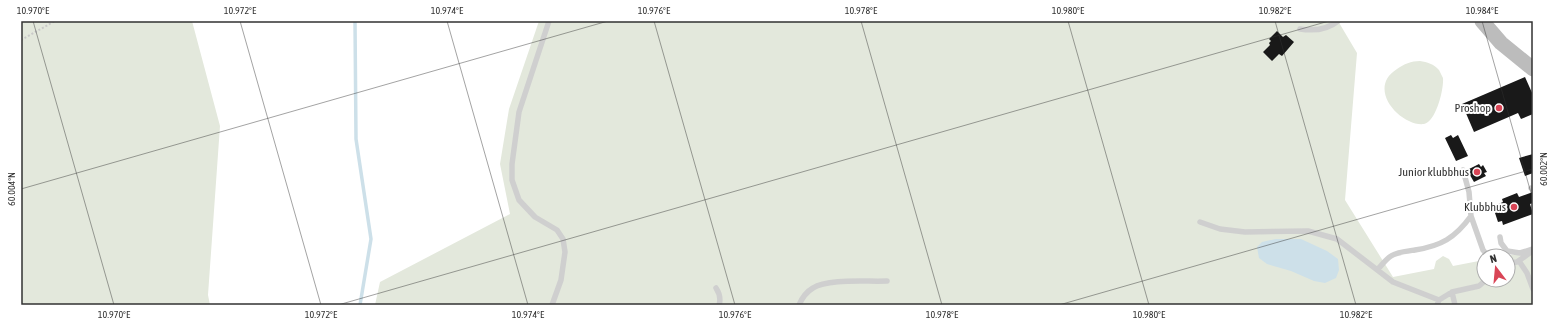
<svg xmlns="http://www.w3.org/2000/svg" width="1554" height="326" viewBox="0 0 1554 326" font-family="'Asap Condensed',sans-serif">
<rect width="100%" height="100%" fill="#fff"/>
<!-- green -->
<path fill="#e3e8dc" d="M21,21h171l28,105 -12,169 2,10h-189z
M539,21h799l19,32 -12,147 48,77 41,-8 2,-8 7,-5 6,3 4,7 31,-6v20h24v-24h-4l29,-5v54h-1158l5,-23 130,-68 -10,-50 9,-55z
M1420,61c7,1 14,3 19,9 1,2 3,6 4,8 1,11 -7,44 -19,46 -22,3 -59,-35 -27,-55 7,-5 14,-8 23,-8z"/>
<!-- water -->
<path fill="#cde0e9" d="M1276,239h25l26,12 11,8 1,11 -3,8 -11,5 -11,-2 -23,-10 -24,-7 -8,-6 -2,-11 5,-5z"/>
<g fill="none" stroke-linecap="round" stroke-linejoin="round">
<!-- stream -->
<path stroke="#cde0e9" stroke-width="3.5" d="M355,21l1,118 15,100 -11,66"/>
</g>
<!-- building -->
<path fill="#191919" d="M1277,31l6,6 3,-2 8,7 -12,14 -3,-2 -7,7 -9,-9 7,-7 -1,-2 2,-2 -2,-2z
M1525,77l8,18v19l-12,5 -3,-6 -44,19 -12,-28z
M1451,135l2,3 5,-3 10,21 -12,5 -11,-23z
M1533,154v19l-8,3 -6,-18z
M1479,164l2,3 2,-2 4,7 -3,1 2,3 -12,6 -7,-12z
M1533,192v11l-3,1 3,10 -30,11 -1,-4 -4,1 -4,-12 3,-1 -1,-4 7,-3 -1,-3 15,-6 2,4z"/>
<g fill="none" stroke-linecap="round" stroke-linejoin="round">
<!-- path -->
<path stroke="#c9c9c9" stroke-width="2" stroke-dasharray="2 2" stroke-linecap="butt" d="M21,40l34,-19"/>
<!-- lane -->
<path stroke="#cfcfcf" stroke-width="5.5" d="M549,21l-30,91 -7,52v16l7,20 16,17 22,13 6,9 2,13 -4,28 -9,25
M1300,29c13,2 27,1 38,-8
M1463,170l6,22 2,24 12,34 5,6
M1531,188l2,1
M1200,222l20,7 25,3 63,-1 29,8 56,43 46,18
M1500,237l1,6 6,8 13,2 13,-4
M1519,261l8,12 6,16
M1508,263l9,-1 14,-10
M1378,269c4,-4 8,-10 13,-13 6,-4 17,-5 24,-6 26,-4 40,-12 56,-34
M716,288c4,6 5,11 3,17
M1452,292l3,13
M799,305c3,-7 7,-13 14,-17 15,-10 55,-6 74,-7
M1437,305l2,-5 13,-8 27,-6 7,-6"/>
<!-- secondary -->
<path stroke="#bcbcbc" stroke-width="15" d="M1482,21l19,22 32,26"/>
</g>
<!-- ticks -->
<path fill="none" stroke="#323232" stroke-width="1" stroke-opacity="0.45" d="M33,21l81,284M240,21l81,284M447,21l81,284M654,21l81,284M861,21l81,284M1068,21l81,284M1275,21l81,284M1482,21l51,179M21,189l587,-168M338,305l991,-284M1059,305l474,-136"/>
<!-- markers -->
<g fill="#d94556" stroke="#fff" stroke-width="1.5">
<circle cx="1499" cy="108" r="4"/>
<circle cx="1477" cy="172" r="4"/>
<circle cx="1514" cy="207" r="4"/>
</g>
<g text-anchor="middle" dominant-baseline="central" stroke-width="4" stroke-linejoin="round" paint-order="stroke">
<!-- poi labels -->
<g font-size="12" fill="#323232" stroke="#fff" text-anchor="end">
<text x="1491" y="108">Proshop</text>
<text x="1469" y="172">Junior klubbhus</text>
<text x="1506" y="207">Klubbhus</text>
</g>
</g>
<!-- border -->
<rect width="1554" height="326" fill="none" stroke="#ffffff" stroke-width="44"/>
<!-- north arrow -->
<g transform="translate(1496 268) rotate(344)"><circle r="19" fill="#ffffff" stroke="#adadad"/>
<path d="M0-3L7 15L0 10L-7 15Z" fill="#d94556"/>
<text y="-6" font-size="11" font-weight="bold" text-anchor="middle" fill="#323232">N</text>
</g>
<rect x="22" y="22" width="1510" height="282" fill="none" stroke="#323232" stroke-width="1.5"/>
<g font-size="10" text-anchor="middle" fill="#323232">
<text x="33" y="14">10.970°E</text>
<text x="240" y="14">10.972°E</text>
<text x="447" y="14">10.974°E</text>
<text x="654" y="14">10.976°E</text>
<text x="861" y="14">10.978°E</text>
<text x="1068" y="14">10.980°E</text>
<text x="1275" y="14">10.982°E</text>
<text x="1482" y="14">10.984°E</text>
<text transform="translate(1543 169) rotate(-90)" y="4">60.002°N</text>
<text transform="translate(11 189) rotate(-90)" y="4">60.004°N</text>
<text x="114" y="318">10.970°E</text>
<text x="321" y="318">10.972°E</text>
<text x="528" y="318">10.974°E</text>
<text x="735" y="318">10.976°E</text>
<text x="942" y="318">10.978°E</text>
<text x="1149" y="318">10.980°E</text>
<text x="1356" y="318">10.982°E</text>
</g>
</svg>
